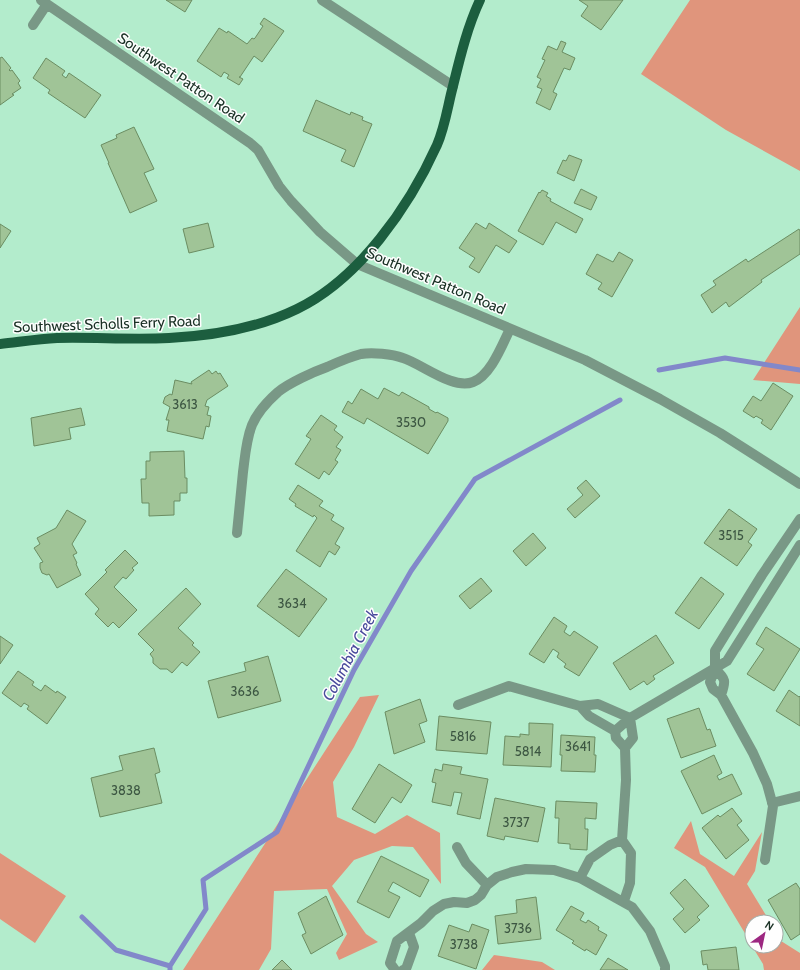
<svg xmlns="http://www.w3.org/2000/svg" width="800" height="970" viewBox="0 0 800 970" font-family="Cabin,sans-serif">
<rect width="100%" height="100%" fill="#b3eccc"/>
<!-- forest -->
<path fill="#e0957c" d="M690,0h110v171l-74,-41 -85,-56z
M800,307v77l-47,-4z
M379,695l-25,52 -21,35 4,35 38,17 32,-19 33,18 1,51 -28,-37 -21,-1 -38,14 -22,26 34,48 12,8 -39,18 -3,-7 11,-19 -20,-45 -53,2 -3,58 -12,21h-76l177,-273z
M691,821l9,33 34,22 28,-44 -7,39 -8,13 23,38h-18v23l-47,-78 -31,-19z
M0,853l66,43 -31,47 -35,-24z
M776,933l5,8 19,12v17h-36l-1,-6 -11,-18h24z
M494,955l48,7 13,8h-73z"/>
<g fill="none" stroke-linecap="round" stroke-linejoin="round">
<!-- stream -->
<path stroke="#8288ca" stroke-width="5" d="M659,370l66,-12 75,12
M82,917l34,33 54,16
M170,970v-4l36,-57 -3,-29 74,-48 77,-162 57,-99 64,-92 145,-79"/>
</g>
<!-- building -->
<path fill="#a0c497" stroke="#6b8d62" d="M166,0h26l-7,12z
M579,0h44l-22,30 -20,-14 7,-10z
M264,18l20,13 -22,31 -8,-6 -14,21h-1l4,2 -4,6 -12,-7 2,-3 -5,-3 -3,5 -24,-16 22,-33 8,5 1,-2 19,13 5,-6 2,1 1,-1 8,-12 -3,-2z
M561,41l5,2 -4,9 13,6 -5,12 -6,-2 -11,24 4,2 -7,16 -14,-7 6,-14 -5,-2 4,-8 -4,-2 8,-17 -3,-1 6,-13 9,4z
M2,57l9,11 -2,2 1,1 2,-1 8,11 -2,2 3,5 -9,6 2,1 -14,10v-47z
M46,58l19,13 -3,4 4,3 3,-5 32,22 -16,23 -37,-25 2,-3 -17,-12z
M316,100l34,15 1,-3 12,5 -1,3 10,4 -18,43 -13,-6 5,-11 -43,-19z
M134,127l20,42 -10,4 13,28 -27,12 -22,-50h1l-8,-18 16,-7 -1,-3z
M569,155l13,5 -8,21 -17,-8 6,-13 3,1z
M581,189l16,8 -6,13 -17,-7z
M542,190l6,3 -2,3 5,3 -1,2 33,18 -7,14 -20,-11 -13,23 -25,-14 21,-39 1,1z
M208,223l6,24 -25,6 -6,-24z
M476,223l10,6 3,-6 28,18 -8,12 -13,-8 -17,28 -10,-6 6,-9 -16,-10z
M0,224l11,7 -11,17z
M799,229l1,2v23l-39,26 1,2 -33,25 -3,-5 -14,11 -11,-18 15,-10 -3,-4 33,-22 2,3z
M619,252l14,8 -21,37 -14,-8 4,-6 -16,-9 11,-20 16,8z
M209,370l3,4 4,-3 2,3 2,-1 8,13 -21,14 -2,6 4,1 -2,8 4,1 -2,11 -3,-1 -3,13 -36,-8 2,-11h-3l4,-13 -7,-4 2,-6 5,-3 2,1 3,-15 17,4 -1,-2z
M773,383l20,13 -22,34 -10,-7 2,-3 -7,-4 -2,2 -11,-7 10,-15 8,5z
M384,388l15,8 3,-4 27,15v2l7,4 1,-1 11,6v3l-20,33 -61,-36 -3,6 -22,-12 6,-11 4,3 9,-15 17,10z
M81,408l4,17 -16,3 2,11 -37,7 -3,-28z
M321,415l16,11 -3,4 9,7 -7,10 5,3 -6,10 3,2 -9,13 -5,-4 -5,8 -24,-15 16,-25 -5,-3z
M184,451l1,27h2v15h-7v8h-6v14l-25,1v-13h-7l-1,-24h5v-18h4v-9z
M586,480l14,16 -25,22 -8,-9 16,-14 -6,-7z
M298,485l25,16 -4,5 15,9 -3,5 13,8 -9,16 5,3 -5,8 -6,-4 -9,16 -24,-16 21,-33 -3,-3 -1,2 -18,-11 1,-2 -7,-5z
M729,509l28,20 -9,13 4,3 -15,21 -33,-23z
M67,510l19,11 -14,23 5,9 -4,2 4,8 -1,1 5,11 -24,13 -8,-14 -2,1 -5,-2 -2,-5v-5l3,-1 -9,-14 6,-4 -3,-6 19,-10z
M533,533l13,15 -20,18 -13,-15z
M125,550l13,13 -6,5 2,2 -8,9 -3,-2 -9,10 23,23 -18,18 -6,-6 -5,5 -13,-13 4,-5 -14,-15 22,-22 -2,-2z
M286,569l41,30 -28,38 -42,-31z
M701,577l23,17 -25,35 -24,-16z
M481,578l11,13 -22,18 -11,-13z
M186,588l15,16 -23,24 16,15 -2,2 8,7 -13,14 -5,-4 -10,11 -5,-4h-7l-7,-6v-5l-3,-4 4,-4 -16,-16z
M554,617l13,9 -3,6 6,4 4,-5 24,16 -19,29 -15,-9 2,-3 -9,-7 2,-4 -6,-4 -9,14 -15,-9z
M766,627l34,22 -26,42 -27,-17 17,-25 -8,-5z
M656,635l18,28 -21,13 2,3 -8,6 -3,-4 -14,9 -17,-27z
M0,636l13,9 -13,19z
M268,656l13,45 -63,17 -10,-37 38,-10 -2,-8z
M18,671l16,11 -2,3 9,6 4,-6 11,8 1,-2 9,6 -19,27 -20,-15 2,-3 -5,-3 -3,4 -19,-14z
M789,690l10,7 1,-1v30l-24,-15z
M420,699l7,22 -8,3 6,18 -31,12 -9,-42z
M699,708l8,22 3,-1 6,17 -35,12 -14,-39z
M439,716l52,6 -4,32 -51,-4z
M529,723l24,1 -2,43 -48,-2 2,-29 15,1v-3l9,1z
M561,735l34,2 -1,18h2l-1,17 -34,-1 1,-16h-2z
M154,748l6,24 -5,2 7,29 -62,14 -9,-39 32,-8 -4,-14z
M714,755l8,18 -5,3 2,4 13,-6 10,20 -40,20 -21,-43z
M379,764l33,21 -11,18 -9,-6 -17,26 -23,-14z
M443,764l19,3 -2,7 28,5 -8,40 -23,-5 5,-21 -8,-1 -3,14 -19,-4 4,-19 -4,-1 3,-13 7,2z
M495,798l50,10 -7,34 -33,-6 -1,4 -17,-4z
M556,801l41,2 -1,16 -11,-1v11h3l-1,21 -17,-1v-5l-12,-1 1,-25h-4z
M732,808l10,13 -5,4 12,15 -23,19 -24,-31 16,-13 2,2z
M381,856l48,24 -9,17 -27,-15 -5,9 12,6 -11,21 -32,-16z
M685,879l24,27 -12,11 3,3 -15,13 -12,-14 11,-10 -14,-16z
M796,883l4,6v45l-9,6 -23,-40z
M326,896l17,39 -32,19 -9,-19 4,-2 -8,-20z
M536,897l5,42 -43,5 -3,-28 22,-3 -1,-13z
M571,906l13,7 -4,7 6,3 2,-3 11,7 -1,3 9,5 -11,20 -10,-6 -1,2 -13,-8 2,-2 -18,-11z
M472,924l17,6 -13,39 -38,-13 11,-31 20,7z
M736,947l3,23h-31l-1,-6 -4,1 -2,-14z
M608,958l20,12h-28z
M282,960l10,10h-20z"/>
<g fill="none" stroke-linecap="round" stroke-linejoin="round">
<!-- minor -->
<path stroke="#799886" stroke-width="10" d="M41,0l209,143 8,7 21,36 12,15 29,31 37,32 228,96 75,39 60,34 80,51
M322,0l131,86
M33,25l14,-21
M237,533c2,-20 4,-40 6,-61 2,-15 3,-32 9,-47 5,-12 17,-25 26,-33 11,-9 35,-20 49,-25 11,-5 22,-10 34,-13 11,-2 31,0 42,4 19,6 50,32 70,24 18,-7 29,-37 37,-53
M715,669c11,10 11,12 6,26
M458,705l51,-19 71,20 18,-2 32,14
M580,706l9,10 26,15
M625,748l8,-10 -3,-20
M772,803l28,-7
M622,840l4,-60 -1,-32 -9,-10 -1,-7 15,-13 97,-57 73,-116
M622,840l9,13 -1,30 -6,18
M457,847l9,16 21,22
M765,860l8,-54 -6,-22 -14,-31 -32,-58 -8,-6 -3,-7 5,-13v-18l47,-76 38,-56
M580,878l10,-19 20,-14 12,-5
M395,970l-5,-7 7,-22 24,-18 12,-12 11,-7 10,-2 13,1 8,-3 6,-5 6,-10 10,-8 15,-5 14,-3 28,1 26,8 52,29 18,24 15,35v4
M403,970l3,-1 8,-22 -5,-14"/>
<!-- major -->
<path stroke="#1c5e3f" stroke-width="10" d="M0,344c19,-2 38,-5 57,-6 37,-1 75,2 112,0 42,-2 89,-10 128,-29 62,-30 112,-102 140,-164 7,-16 10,-34 14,-51 8,-32 15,-64 29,-94"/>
</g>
<g text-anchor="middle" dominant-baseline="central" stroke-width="3" stroke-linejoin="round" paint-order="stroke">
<!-- number labels -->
<g font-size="13" fill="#3c5642">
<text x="185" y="404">3613</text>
<text x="411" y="422">3530</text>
<text x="731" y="535">3515</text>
<text x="292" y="603">3634</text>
<text x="245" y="691">3636</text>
<text x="463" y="736">5816</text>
<text x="578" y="746">3641</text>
<text x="528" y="751">5814</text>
<text x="126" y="790">3838</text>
<text x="516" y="822">3737</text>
<text x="518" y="928">3736</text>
<text x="464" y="944">3738</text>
</g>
<!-- street labels -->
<g font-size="15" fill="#1a3125" stroke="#fefefe">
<text transform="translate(181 78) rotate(34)">Southwest Patton Road</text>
<text transform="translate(436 281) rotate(23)">Southwest Patton Road</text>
<text transform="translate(107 324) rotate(-2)">Southwest Scholls Ferry Road</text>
</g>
<!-- water labels -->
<g font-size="16" font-style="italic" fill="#494b9c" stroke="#fefefe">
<text transform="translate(350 655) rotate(-62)">Columbia Creek</text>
</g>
</g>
<!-- north arrow -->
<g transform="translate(764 934) rotate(33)"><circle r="19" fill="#fefefe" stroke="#a3aca7"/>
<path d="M0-3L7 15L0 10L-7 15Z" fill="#9d2781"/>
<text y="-6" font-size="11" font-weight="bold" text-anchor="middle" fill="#1a3125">N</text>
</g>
</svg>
